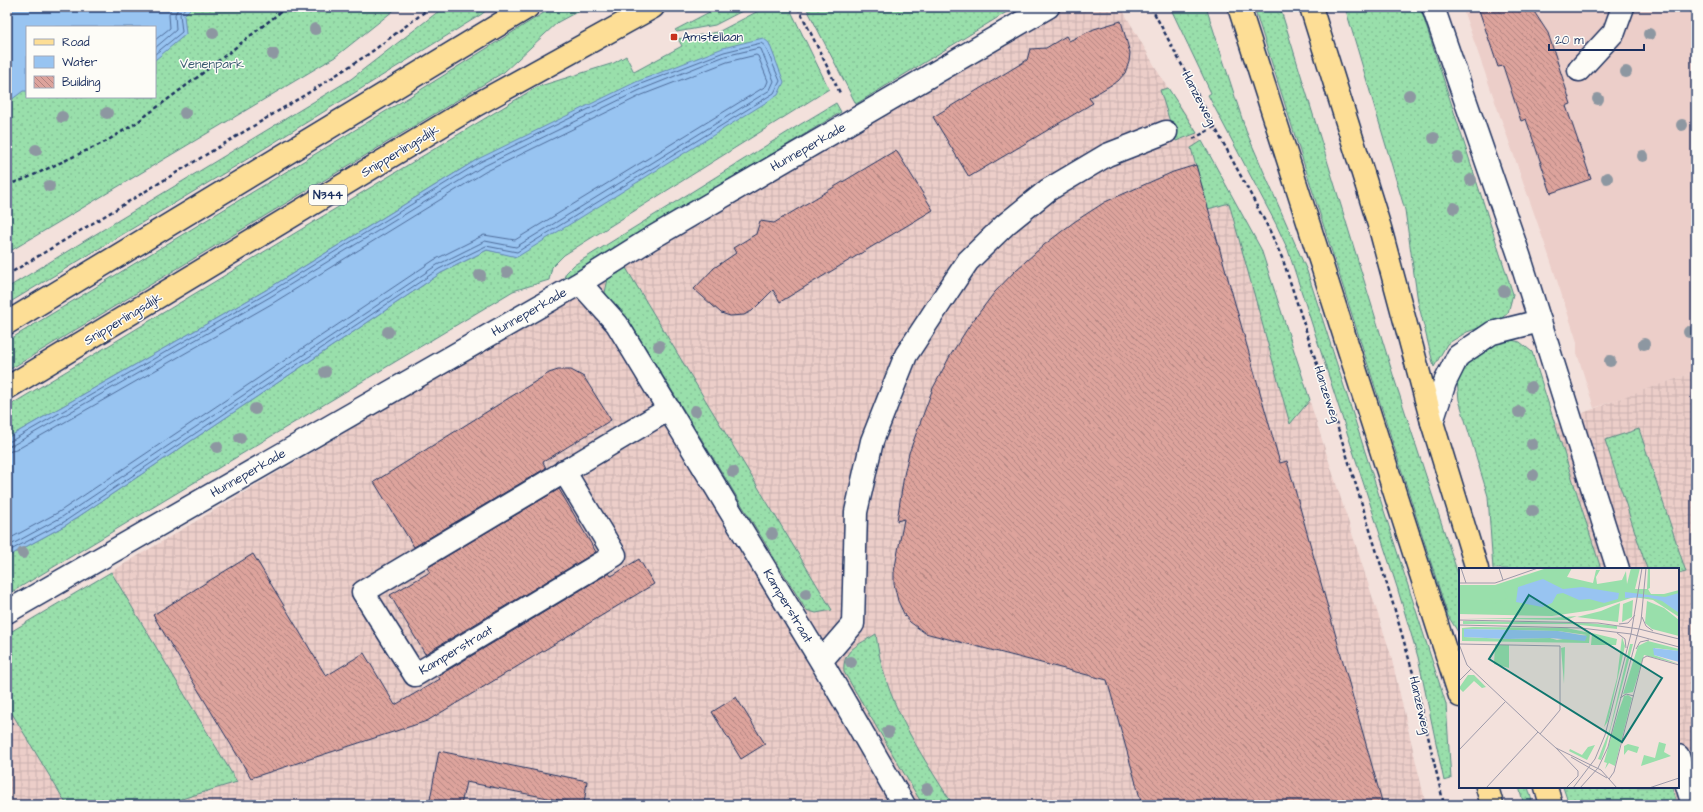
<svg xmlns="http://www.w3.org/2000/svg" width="1703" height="812" viewBox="0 0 1703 812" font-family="'Architects Daughter',sans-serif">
<defs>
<pattern id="industrial-grid" width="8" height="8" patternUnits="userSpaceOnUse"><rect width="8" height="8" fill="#eccec9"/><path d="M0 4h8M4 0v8" fill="none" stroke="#cab1af"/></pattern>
<pattern id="grass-dots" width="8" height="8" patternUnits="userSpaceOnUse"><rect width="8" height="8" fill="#99dfab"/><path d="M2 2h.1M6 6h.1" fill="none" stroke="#83c096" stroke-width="1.8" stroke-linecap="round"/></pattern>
<pattern id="building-back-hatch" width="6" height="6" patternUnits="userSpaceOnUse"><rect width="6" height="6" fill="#dda39c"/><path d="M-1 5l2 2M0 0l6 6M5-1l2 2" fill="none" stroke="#b28582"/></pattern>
</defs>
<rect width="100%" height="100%" fill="#f3e1dc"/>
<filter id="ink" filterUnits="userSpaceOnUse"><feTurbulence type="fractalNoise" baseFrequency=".025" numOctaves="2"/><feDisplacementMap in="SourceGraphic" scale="8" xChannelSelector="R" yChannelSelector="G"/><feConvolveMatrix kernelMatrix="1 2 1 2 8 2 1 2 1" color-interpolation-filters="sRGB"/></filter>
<g filter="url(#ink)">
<!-- built -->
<path fill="#eccec9" d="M1462,7h234v365l-102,36 -17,-55v-11l-28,-86z"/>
<!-- industrial -->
<path fill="url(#industrial-grid)" d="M1059,7h62l44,77 24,34 72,131 129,403 36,153h-1419v-171l521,-311 80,-44z
M1696,372v433h-19l-5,-18h6v-218h-77l-46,-145 74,-29z"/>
<!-- grass -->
<path fill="url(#grass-dots)" stroke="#5a8784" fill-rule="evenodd" d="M7,7h391l-63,50 -328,196zM27,27h128v70h-128z
M444,7h46l-8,7 -246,152 -229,138v-16l344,-209z
M553,7h33l-28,15 -54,50 -497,299v-30l399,-242z
M719,7h31l-35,18 -38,7 -2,-2z
M766,7h23l40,82 -265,166 -12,12 -3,13 -36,11 -506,304v-38l59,-32 375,-252 46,-23 30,6 -39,-97 -212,131 -259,148v-31l530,-320 77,-24 12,-7 8,16 48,-26 -4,-7 40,-7z
M806,7h209l-159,97z
M1170,7h36l40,124 61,140 139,433 5,75 -7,2 -26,-124 -21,-70 -109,-337 -12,-26 -68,-129 3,-2z
M1254,7h26l114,371 66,202v55l-12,-19z
M1345,7h75l93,287 -5,19 -10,8 -31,11 -20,12 -13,23 -16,-65 -13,-92z
M1168,88l29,45 -21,8 -16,-51z
M836,103l5,9 -279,170 4,-9 8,-8 222,-138z
M1202,141l59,108 49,151 -20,24 -61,-221 -21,6 -17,-61z
M626,268l18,30 188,312 -16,3 -10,-3 -173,-283 -13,-16 -16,-14 4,-18z
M1507,339l13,3 12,10 69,217h-108l-5,-73 -29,-96 -2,-19 9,-16 15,-19z
M1639,429l47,143 -8,2v-5h-31l-42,-129z
M111,572l126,210 -75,23h-95l-60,-100v-71z
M876,634c7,65 43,117 77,171h-28l-4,-3 -77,-130c-2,-23 15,-27 32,-38z
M1519,787h9l5,18h-9z
M1563,787h109l5,18h-108z"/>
<!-- water -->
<path fill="#98c4f1" stroke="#6688b6" d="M7,7h185l-8,8 2,19 -31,26v-33h-128v64h-4l-16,12z
M763,38l6,5 15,39 -6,13 -261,162 -30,-7 -46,23 -375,252 -59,32v-119l259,-148 212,-131 158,-77 87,-34z"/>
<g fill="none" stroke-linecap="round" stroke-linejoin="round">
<!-- shore -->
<path stroke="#4d6b99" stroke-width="1" d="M155,40l15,-12 -1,-13 2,-8
M155,48l21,-18 -1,-16 4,-7
M155,54l27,-22 -2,-18 6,-7
M7,441h4l257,-148 212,-131 158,-77 86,-33 37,-9 4,3 15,35 -6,12 -257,159 -31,-6 -47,23 -375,253 -57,30
M7,446l6,-1 257,-148 212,-130 158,-77 85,-34 34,-8 2,1 13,32 -4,9 -254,157 -31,-6 -48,24 -375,252 -55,30
M7,452l9,-2 257,-147 212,-131 157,-77 85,-33 29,-7 2,1 10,25 -2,5 -251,154 -31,-5 -50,25 -375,252 -52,28"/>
</g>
<!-- building -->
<path fill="url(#building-back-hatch)" stroke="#1b2f5e" d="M1478,7h53l17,26 23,71 -5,2 25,73 -40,14 -25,-74 -5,2 -18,-55 -5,1z
M1121,21l9,32 -1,9 -4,11 -7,8 -29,17 4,5 -124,74 -36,-60 94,-57 3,-11 16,-1 20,-12 3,5 25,-12z
M896,150l37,60 -153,92 -7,-12 -21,21 -8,4 -14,1 -9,-3 -27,-24 20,-21 22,-15 -3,-5 23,-14 4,-13 14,2z
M1196,165l84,298 7,-2 96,344h-241l-35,-125 -182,-47 -15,-11 -5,-6 -7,-15 -4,-17v-12l10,-53 -7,2 7,-46 5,-22 24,-65 17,-32 19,-30 25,-33 22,-23 28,-25 30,-23 31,-20 68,-30z
M558,370h13l13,7 27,43 -68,42 3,6 -132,79 -40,-65 175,-109z
M559,489l37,63 -171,102 -35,-59 40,-23 -3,-4z
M253,554l73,122 38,-23 31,52 45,-26 -2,-3 171,-103 2,3 4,-2 24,-15 15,25 -227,137 -176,57 -98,-163z
M736,697l29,47 -24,15 -29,-47z
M439,751l148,30 -3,24 -118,-23 -5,23h-32z"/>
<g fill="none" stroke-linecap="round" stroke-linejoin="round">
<defs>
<path id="minor" d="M1433,7l86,248 99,314
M1579,70l35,-38 9,-25
M580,283l37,41 204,337 83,144
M1432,422l13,-40 13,-26 34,-23 48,-12
M564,471l51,84 -200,120 -52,-83 306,-183
M7,612l573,-329 70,-44 398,-232
M821,661l32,-37 3,-112 16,-71 34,-86 40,-61 22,-33 38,-37 42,-34 59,-35 59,-23
M1678,756l15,49"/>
<path id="major" d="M1239,7l221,689
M1311,7l69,221 52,194 45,147
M7,323l521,-316
M7,388l467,-282 179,-99
M1487,787l5,18
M1546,787l5,18"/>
</defs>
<!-- minor casing -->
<use href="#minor" stroke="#1b2f5e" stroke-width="25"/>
<!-- major casing -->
<use href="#major" stroke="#1b2f5e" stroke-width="25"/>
<!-- path -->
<path stroke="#1b2f5e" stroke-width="2.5" stroke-dasharray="4 3" stroke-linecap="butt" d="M798,7l43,88
M1151,7l118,222 14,31 63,193 48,154 21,73 29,125
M1193,139l21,-12
M7,185l18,-6 80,-37 31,-19 63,-47 88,-69
M7,275l306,-185 57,-37 61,-46"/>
<!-- minor -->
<use href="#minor" stroke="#fdfcf7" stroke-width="22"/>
<!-- major -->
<use href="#major" stroke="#fdde96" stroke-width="22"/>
</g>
<!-- trees -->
<g fill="#8d97a1">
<circle cx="315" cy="29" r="6"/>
<circle cx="213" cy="33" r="6"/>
<circle cx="1649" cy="34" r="6"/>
<circle cx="273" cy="54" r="6"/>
<circle cx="1626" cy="72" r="6"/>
<circle cx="1409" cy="95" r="6"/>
<circle cx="1598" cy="99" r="6"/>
<circle cx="107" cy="113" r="6"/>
<circle cx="185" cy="113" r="6"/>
<circle cx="62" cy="117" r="6"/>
<circle cx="1682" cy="125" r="6"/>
<circle cx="1434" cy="138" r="6"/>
<circle cx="36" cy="150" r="6"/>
<circle cx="1643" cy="156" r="6"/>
<circle cx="1458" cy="158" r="6"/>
<circle cx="1607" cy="178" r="6"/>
<circle cx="1471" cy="180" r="6"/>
<circle cx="49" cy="186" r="6"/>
<circle cx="1454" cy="208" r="6"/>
<circle cx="507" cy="272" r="6"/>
<circle cx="480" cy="275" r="6"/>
<circle cx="1504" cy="291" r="6"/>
<circle cx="388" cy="332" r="6"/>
<circle cx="1689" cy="332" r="6"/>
<circle cx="1644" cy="344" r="6"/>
<circle cx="659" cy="346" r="6"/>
<circle cx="1610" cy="361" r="6"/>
<circle cx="325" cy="372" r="6"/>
<circle cx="1531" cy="387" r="6"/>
<circle cx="255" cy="409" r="6"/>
<circle cx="695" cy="411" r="6"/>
<circle cx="1519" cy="412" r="6"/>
<circle cx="240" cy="438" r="6"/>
<circle cx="1532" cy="444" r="6"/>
<circle cx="217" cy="447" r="6"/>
<circle cx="733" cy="472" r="6"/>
<circle cx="1533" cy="475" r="6"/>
<circle cx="1533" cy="511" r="6"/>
<circle cx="772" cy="534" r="6"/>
<circle cx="23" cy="553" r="6"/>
<circle cx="806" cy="594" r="6"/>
<circle cx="851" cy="662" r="6"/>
<circle cx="888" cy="732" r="6"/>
<circle cx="927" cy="789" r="6"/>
</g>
</g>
<!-- markers -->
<rect fill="#c8321e" stroke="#fdfcf7" stroke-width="1.5" x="670" y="33" width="8" height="8" rx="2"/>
<g text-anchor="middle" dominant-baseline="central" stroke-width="3" stroke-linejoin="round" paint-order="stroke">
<!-- shield labels -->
<rect fill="#fdfcf7" stroke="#5f6c8c" stroke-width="1" x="309" y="185" width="38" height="20" rx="3"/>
<g font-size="12" font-weight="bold" fill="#1b2f5e">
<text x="328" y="195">N344</text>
</g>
<!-- poi labels -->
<g font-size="13" fill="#1b2f5e" stroke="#fdfcf7" text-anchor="start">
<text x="682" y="37">Amstellaan</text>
</g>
<!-- park labels -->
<g font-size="13" fill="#3a5b71" stroke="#fdfcf7">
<text x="212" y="64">Venenpark</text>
</g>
<!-- street labels -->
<g font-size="13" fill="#1b2f5e" stroke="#fdfcf7">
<text transform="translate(1199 98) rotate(62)">Hanzeweg</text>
<text transform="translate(808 147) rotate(-30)">Hunneperkade</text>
<text transform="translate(400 151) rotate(-31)">Snipperlingsdijk</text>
<text transform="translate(529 312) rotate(-30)">Hunneperkade</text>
<text transform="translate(123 319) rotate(-31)">Snipperlingsdijk</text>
<text transform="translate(1327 394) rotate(72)">Hanzeweg</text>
<text transform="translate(248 473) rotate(-30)">Hunneperkade</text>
<text transform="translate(788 606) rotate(59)">Kamperstraat</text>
<text transform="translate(456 650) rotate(-31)">Kamperstraat</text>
<text transform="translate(1420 705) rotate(77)">Hanzeweg</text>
</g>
</g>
<!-- overview -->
<g transform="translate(1459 568)">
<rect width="220" height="220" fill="#f3e1dc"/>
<path d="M88,0h25l-5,9 26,6 3,-13h4l-4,7 1,7 25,-4 4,-9 1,13 4,-16h9l-5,21h12l1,-21h2v20l-2,1 3,5h13l15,-4v27l-26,-17 -19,-3 -41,13 -41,6 -93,-2v-29h36zM174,32l-1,17 -10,5 1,-18zM188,33l17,7 15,12v16l-27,-7 -7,-6zM161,35l-2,19 -41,-5 24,-6zM118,48l-11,4 -103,-2h89zM4,53l125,2 29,3v3l-46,-5h-108zM14,59l94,1 23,5 -1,10 -127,-2v-13zM5,61l94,2 29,4 -30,5 -7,-2 -42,1 -44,-2zM133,65l25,6 -1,6h-25zM163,69l3,9 -17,75 -4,6 13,-49zM189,73l31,8v2l-24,-3 -1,7 25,9 -35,-9 -11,37 -10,2 15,-48zM171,76h3l-27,102 -5,14 -3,-1 12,-30zM36,77h14v23l-15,-4zM106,79l-1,37 -3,-36zM9,107h6l12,12 -4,1 -8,-7 -11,11 -4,-4zM169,127l4,3 -17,68 -6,-3 -4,6 2,-6 -3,-1 14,-49 6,-17zM200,174l7,2 -2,8 7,4 -30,10 3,-11 11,3zM169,176l11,3 -2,6 -9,-3 -4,5v-9zM136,177l-8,15 -18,-9 1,-2 12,6 6,-8z" fill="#99dfab" fill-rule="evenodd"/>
<path d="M44,20l5,10 -15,6 -4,-9z" fill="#99dfab"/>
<path d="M84,11l20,10 19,-2 37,6 -1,6 -14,4 -15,-4 -10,1 -16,-7 -6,1 -5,9 -10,4 -26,-5 2,-15zM166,24l40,5 14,-4v20l-17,-12 -14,-4 -23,1zM5,61l94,2 29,5 -2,5 -35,-3 -42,1 -44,-2zM194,80l26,3v11l-25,-7z" fill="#98c4f1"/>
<path fill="none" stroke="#9d9aaa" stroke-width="1" d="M2,0l5,15M40,0l4,12M0,15h36l43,-15M183,49l4,9 7,5M0,52l139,3 41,6 40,10M160,56l9,-1 7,-8M0,57l122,3 50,6 48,13M158,65l8,6 1,9M0,76l8,21 71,67 18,16 45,22 16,18M0,76l101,2v64l-20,24M177,81l4,-7 9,-2M0,113l12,-12M161,130l6,-4 8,2M97,180l22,23v5l-12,12M0,182l46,-48M112,189l36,21M150,211l5,-7 29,-114 4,-2 32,9M27,220l52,-56M114,220l22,-29 10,-24 26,-101 11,-66M121,220l18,-20 10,-21 33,-126 5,-53M190,220l30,-10"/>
<path fill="#0f766e" fill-opacity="0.15" stroke="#0f766e" stroke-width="2" d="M70,27l133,83 -40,64 -133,-83z"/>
<rect width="220" height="220" fill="none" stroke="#1b2f5e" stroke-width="2"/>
</g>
<!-- margin -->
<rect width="1703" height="812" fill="none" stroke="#fdfcf7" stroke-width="24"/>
<rect x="12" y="12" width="1679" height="788" fill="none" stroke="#1b2f5e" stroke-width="1.5" filter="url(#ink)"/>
<!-- legend -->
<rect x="26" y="26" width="130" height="72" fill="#fdfcf7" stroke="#a3aaba"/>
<rect x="34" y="39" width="20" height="6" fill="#fdde96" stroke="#a3aaba"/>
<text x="62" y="46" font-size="12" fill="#1b2f5e">Road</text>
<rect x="34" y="56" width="20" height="12" fill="#98c4f1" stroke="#a3aaba"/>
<text x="62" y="66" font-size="12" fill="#1b2f5e">Water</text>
<rect x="34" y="76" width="20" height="12" fill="url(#building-back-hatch)" stroke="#a3aaba"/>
<text x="62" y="86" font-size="12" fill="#1b2f5e">Building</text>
<!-- scale -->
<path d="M1549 44v6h95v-6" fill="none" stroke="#1b2f5e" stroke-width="2"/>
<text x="1555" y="44" font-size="12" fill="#1b2f5e" stroke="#fdfcf7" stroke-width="3" paint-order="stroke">20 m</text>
</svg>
